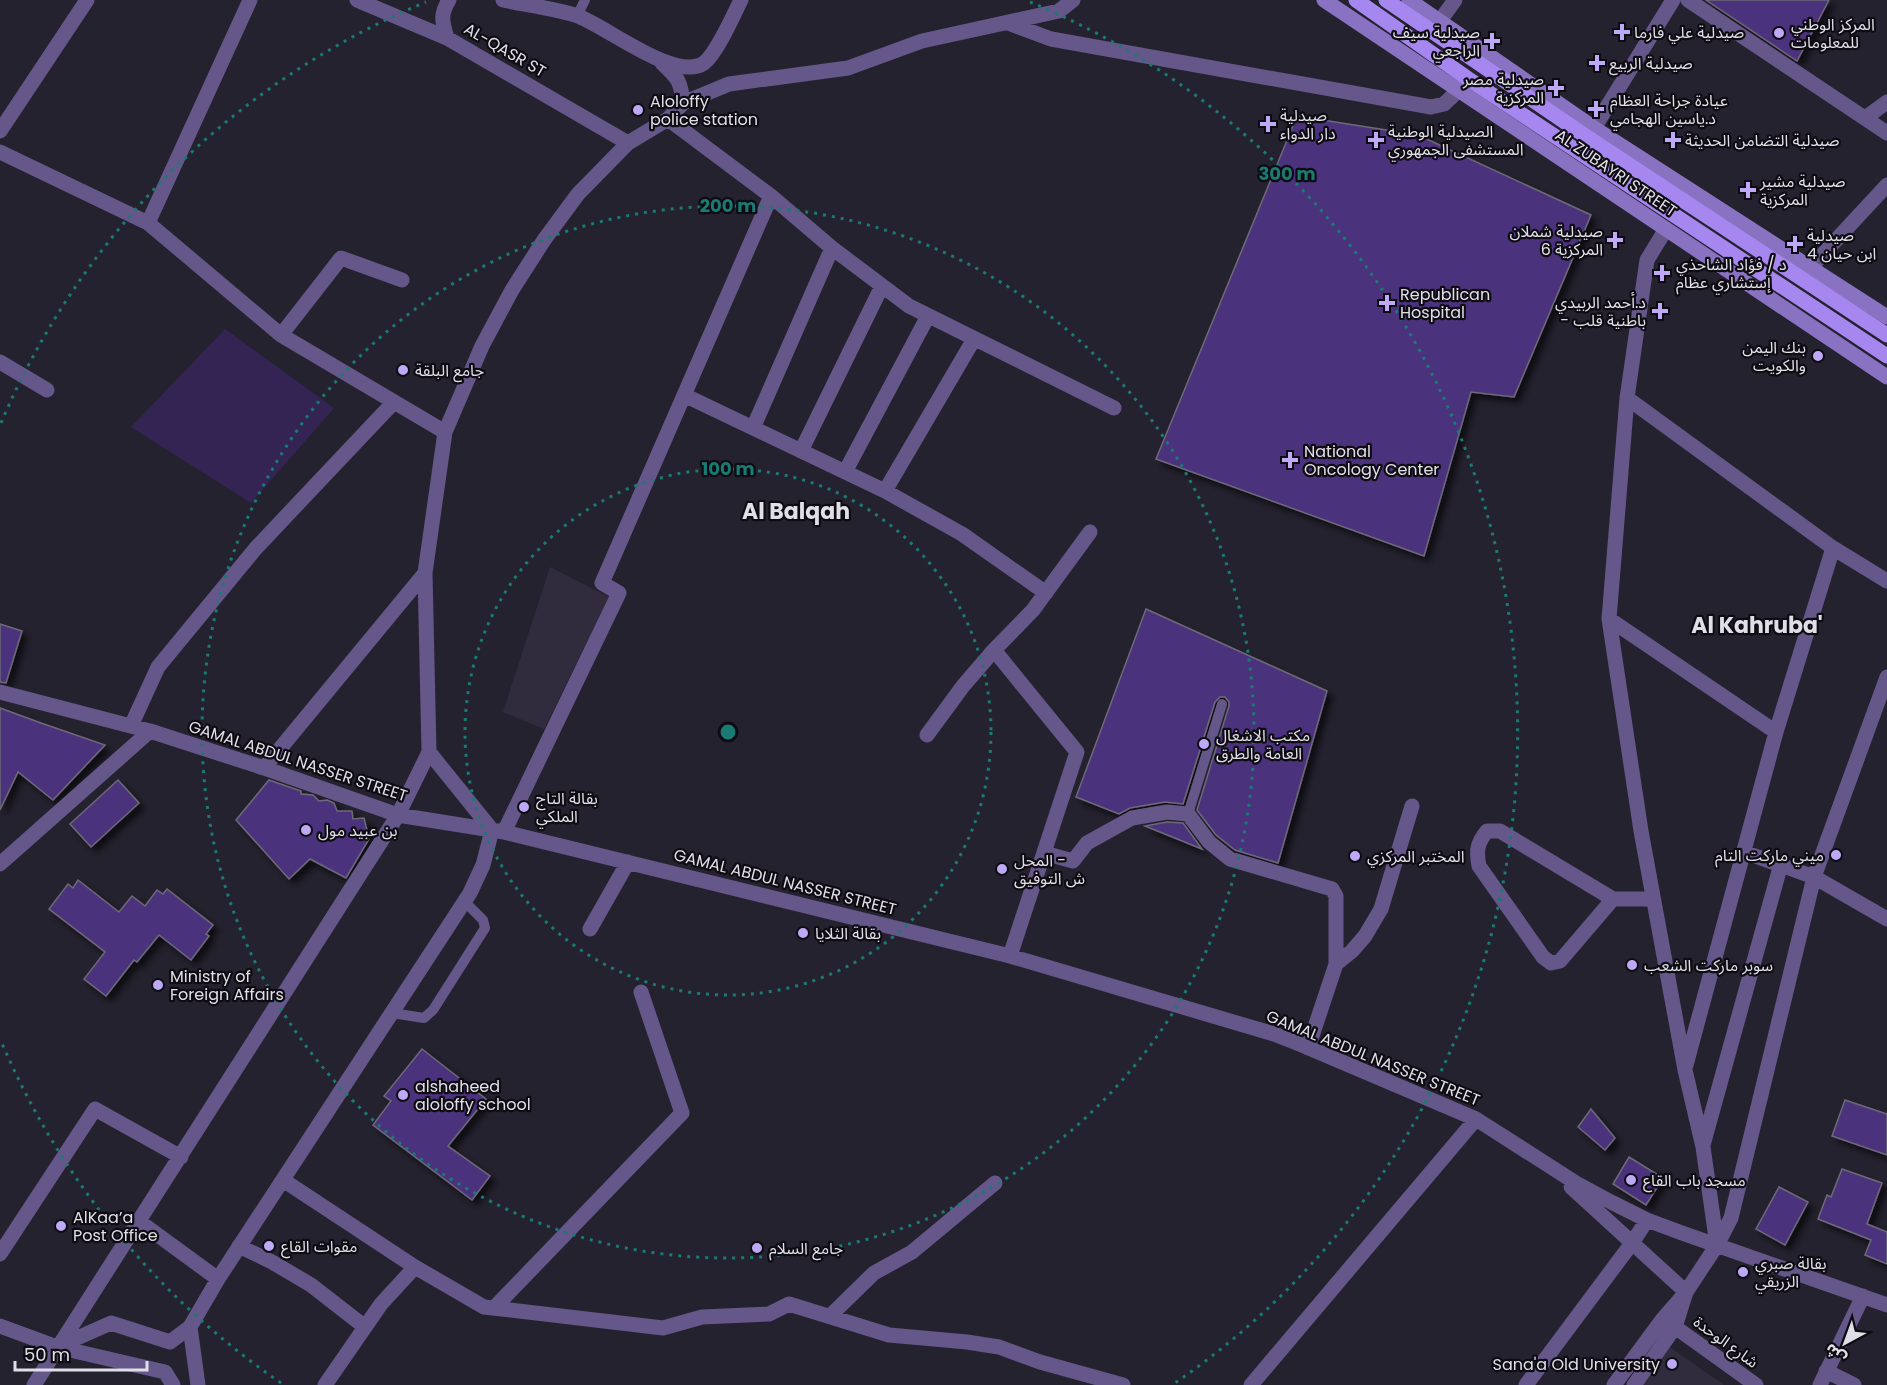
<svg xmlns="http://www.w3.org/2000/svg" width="1887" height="1385" viewBox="0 0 1887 1385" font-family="Poppins,'Noto Sans Arabic',sans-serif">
<defs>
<filter id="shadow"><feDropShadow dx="5.5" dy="5.5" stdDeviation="3" flood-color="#0009"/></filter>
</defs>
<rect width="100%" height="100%" fill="#25222f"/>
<!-- built -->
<path fill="#302c3d" d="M550,567l59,30 -65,132 -41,-17z
M1664,1343l60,42h-89z"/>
<!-- green -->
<path fill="#332454" d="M225,329l109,79 -83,95 -120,-76z"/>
<!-- building -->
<path fill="#4b337c" stroke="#6d6978" stroke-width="1.5" filter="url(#shadow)" d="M1706,0h123l-32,61z
M1297,116l121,19 173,80 -77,182 -43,-5 -47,164 -268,-97z
M1146,609l181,82 -49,172 -43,-13 -19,-15 -19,-25 32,-104v-4l-4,-5h-5l-5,5 -32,102 -18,-2 -35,6 -11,6 -43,-17z
M0,624l22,7 -16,52 -6,-1z
M0,708l41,15 64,22 -52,55 -35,-28 -18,38z
M118,780l21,23 -48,44 -21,-23z
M269,780l32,11v3l12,1 6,6 8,-1 7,3 3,8h15l1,8 11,-1 5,21 -23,39 -36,-19 -21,20 -53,-59z
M1167,822l16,1 19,26 -57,-23z
M78,880l41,32 13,-16 13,10 12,-16 6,4 4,-5 46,36 -7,9 3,2 -18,24 -32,-25 -22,27 -3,-2 -28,36 -22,-17 21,-27 -56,-43 19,-25 5,4z
M422,1049l64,50 -38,47 42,30 -18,24 -99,-75 18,-24 -7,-5z
M1845,1100l42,14v41l-55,-19z
M1591,1109l24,29 -10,12 -27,-23z
M1629,1157l34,21 -17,27 -33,-21z
M1842,1169l40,14 -15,41 20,8v32l-22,-9 6,-15 -53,-21 9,-24 4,2z
M1779,1187l29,15 -23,43 -29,-16z"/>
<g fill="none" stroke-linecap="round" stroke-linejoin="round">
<!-- service -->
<path stroke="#655789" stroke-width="10" d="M577,16l8,-16
M1188,814l34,-110
M392,1013l32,5 9,-8 52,-82 -2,-8 -18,-18"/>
<!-- minor -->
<path stroke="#655789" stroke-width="15" d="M357,0l90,38 181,105
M503,0c23,5 48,8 72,15 29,9 100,68 129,48 13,-10 29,-47 37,-63
M1688,0l199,133
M1439,22l16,-22
M1008,23l43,16 380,68 13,-3 15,-14
M447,38c-5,-17 -7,-23 2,-38
M662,63c16,15 19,18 21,40
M1865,118l22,-16
M668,119l103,77 61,52 77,58 205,102
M1594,128l79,-128
M0,131l87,-131
M0,152l148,71 133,112 164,97
M148,223l102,-223
M1666,229l-19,31 -20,138 -18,221 32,212 44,239 18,77 14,98
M1811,267l76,-82
M281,335l60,-77 61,22
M0,362l47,28
M684,395l201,96 77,43 84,59
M1627,398l206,150 54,33
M753,428l79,-180
M801,451l81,-165
M845,472l83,-156
M885,491l89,-152
M1609,619l167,113
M994,650l83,102 -67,204
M0,692l150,39 114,37 134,47 106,17 506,124 264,78 28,11 174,74 100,64 35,19 36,18 35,13 205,72
M131,726l27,-59 98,-119 138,-146
M927,735l36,-49 31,-36 39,-40 57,-78
M429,752l63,78
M264,768l161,-195
M504,832l115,-239 -17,-10 169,-387
M1744,852l70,25 73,42
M1044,853l29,8 14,-18 45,-25 35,-6 21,2 21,28 21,17 102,30 4,7v68l-28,84
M0,864l150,-133
M1613,899l-53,62 -9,2 -8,-6 -64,-91c-3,-15 -2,-23 8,-35h13l113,68h40
M590,929l38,-67
M1336,964l16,-13 13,-15 16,-27 31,-103
M1686,1065l90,-333 57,-184
M1703,1145l78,-281
M283,1180l132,87 69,40 179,21 39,-11 67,-3 20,-10 100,31 78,7 32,5 41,15 83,23
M1571,1187l115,105
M140,1222l78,57
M239,1246l33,16 39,23 54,42
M0,1254l95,-145 86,48
M494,1308l188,-195 -41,-121
M830,1316l44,-43 38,-21 83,-69
M0,1326l57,21 108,25 8,13
M190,1327l8,58
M1675,1327l81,58
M57,1347l54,-24 59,19 20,-15 28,-48 252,-386 13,-28 9,-35
M1826,1371l28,14
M34,1385l364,-570 31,-63 -4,-179 20,-141 37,-86 30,-56 32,-50 34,-46 50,-51 40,-24 15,-16 46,-19 119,-16 74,-27 137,-30 14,-11
M325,1385l56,-81 34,-37
M1251,1385l225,-266
M1526,1385l106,-142 15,-23
M1614,1385l48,-65 20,-23
M1634,1385l41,-58 11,-35 31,-47 14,-27 83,-341 73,-200
M1820,1385l43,-89"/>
<!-- secondary -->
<path stroke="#8a72c3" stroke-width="15" d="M1324,0l563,377
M1409,0l185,128 293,189"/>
<!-- primary -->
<path stroke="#a687f0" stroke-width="15" d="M1356,0l111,78 420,278
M1386,0l201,137 300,198"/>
</g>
<!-- distance rings -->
<g fill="none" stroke="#197b74" stroke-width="3" stroke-dasharray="3 6">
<circle cx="728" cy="732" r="263"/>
<circle cx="728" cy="732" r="526"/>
<path d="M281 1383A790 790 0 0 1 1 1041M1 423A790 790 0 0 1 426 2M1030 2A790 790 0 0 1 1175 1383"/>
</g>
<!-- markers -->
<g fill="#bda9f5" stroke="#0e0c12" stroke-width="2">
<path d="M1619 23h6v6h6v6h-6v6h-6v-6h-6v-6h6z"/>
<circle cx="1779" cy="33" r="6"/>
<path d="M1489 32h6v6h6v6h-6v6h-6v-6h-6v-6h6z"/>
<path d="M1594 54h6v6h6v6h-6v6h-6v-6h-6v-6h6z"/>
<path d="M1553 79h6v6h6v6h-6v6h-6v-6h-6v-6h6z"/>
<path d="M1593 100h6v6h6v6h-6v6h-6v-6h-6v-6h6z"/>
<circle cx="638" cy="110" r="6"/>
<path d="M1265 115h6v6h6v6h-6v6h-6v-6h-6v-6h6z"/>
<path d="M1373 131h6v6h6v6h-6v6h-6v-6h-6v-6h6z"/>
<path d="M1670 131h6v6h6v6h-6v6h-6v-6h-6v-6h6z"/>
<path d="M1745 181h6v6h6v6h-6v6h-6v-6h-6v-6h6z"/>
<path d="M1612 231h6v6h6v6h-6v6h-6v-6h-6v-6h6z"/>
<path d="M1792 235h6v6h6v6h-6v6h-6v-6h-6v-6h6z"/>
<path d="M1659 264h6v6h6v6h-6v6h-6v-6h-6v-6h6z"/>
<path d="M1384 294h6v6h6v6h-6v6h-6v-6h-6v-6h6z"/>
<path d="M1657 302h6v6h6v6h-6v6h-6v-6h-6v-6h6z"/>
<circle cx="1818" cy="356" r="6"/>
<circle cx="403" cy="370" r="6"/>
<path d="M1287 451h6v6h6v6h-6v6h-6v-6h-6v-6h6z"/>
<circle cx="1204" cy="744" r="6"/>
<circle cx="524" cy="807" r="6"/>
<circle cx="306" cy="830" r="6"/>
<circle cx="1836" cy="855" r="6"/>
<circle cx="1355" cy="856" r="6"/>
<circle cx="1002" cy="869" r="6"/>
<circle cx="803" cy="933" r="6"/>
<circle cx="1632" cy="965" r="6"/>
<circle cx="158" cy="985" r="6"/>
<circle cx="403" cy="1095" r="6"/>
<circle cx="1631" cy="1180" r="6"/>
<circle cx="61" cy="1226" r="6"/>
<circle cx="269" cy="1246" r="6"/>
<circle cx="757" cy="1248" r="6"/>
<circle cx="1743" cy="1272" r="6"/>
<circle cx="1672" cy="1364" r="6"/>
</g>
<g text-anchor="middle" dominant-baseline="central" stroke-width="4.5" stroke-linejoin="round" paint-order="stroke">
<!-- poi labels -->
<g font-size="16" fill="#e0dee7" stroke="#0e0c12" text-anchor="start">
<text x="1791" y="24">المركز الوطني<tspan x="1791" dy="18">للمعلومات</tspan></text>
<text x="1480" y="32" text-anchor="end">صيدلية سيف<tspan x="1480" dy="18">الراجعي</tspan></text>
<text x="1634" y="32">صيدلية علي فارما</text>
<text x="1609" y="63">صيدلية الربيع</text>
<text x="1544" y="79" text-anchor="end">صيدلية مصر<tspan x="1544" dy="18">المركزية</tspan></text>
<text x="1610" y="100">عيادة جراحة العظام<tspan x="1610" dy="18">د.ياسين الهجامي</tspan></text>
<text x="650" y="101">Aloloffy<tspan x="650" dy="18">police station</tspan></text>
<text x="1280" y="115">صيدلية<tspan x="1280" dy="18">دار الدواء</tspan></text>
<text x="1388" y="131">الصيدلية الوطنية<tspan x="1388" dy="18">المستشفى الجمهوري</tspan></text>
<text x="1685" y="140">صيدلية التضامن الحديثة</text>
<text x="1760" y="181">صيدلية مشير<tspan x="1760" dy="18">المركزية</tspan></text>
<text x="1603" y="231" text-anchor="end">صيدلية شملان<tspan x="1603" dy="18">المركزية 6</tspan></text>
<text x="1807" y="235">صيدلية<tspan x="1807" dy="18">ابن حيان 4</tspan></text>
<text x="1676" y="264">د / فؤاد الشاحذي<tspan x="1676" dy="18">إستشاري عظام</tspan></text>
<text x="1400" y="294">Republican<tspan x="1400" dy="18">Hospital</tspan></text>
<text x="1646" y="302" text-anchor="end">د.أحمد الربيدي<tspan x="1646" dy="18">- باطنية قلب</tspan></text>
<text x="1806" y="347" text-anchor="end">بنك اليمن<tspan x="1806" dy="18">والكويت</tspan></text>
<text x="415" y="370">جامع البلقة</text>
<text x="1304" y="451">National<tspan x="1304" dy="18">Oncology Center</tspan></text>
<text x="1216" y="735">مكتب الاشغال<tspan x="1216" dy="18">العامة والطرق</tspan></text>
<text x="536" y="798">بقالة التاج<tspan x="536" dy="18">الملكي</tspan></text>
<text x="318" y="830">بن عبيد مول</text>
<text x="1824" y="855" text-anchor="end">ميني ماركت التام</text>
<text x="1367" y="856">المختبر المركزي</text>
<text x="1014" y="860">المحل -<tspan x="1014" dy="18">ش التوفيق</tspan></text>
<text x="815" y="933">بقالة الثلايا</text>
<text x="1644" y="965">سوبر ماركت الشعب</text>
<text x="170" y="976">Ministry of<tspan x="170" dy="18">Foreign Affairs</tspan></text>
<text x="415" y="1086">alshaheed<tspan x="415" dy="18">aloloffy school</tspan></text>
<text x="1643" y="1180">مسجد باب القاع</text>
<text x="73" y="1217">AlKaa’a<tspan x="73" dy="18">Post Office</tspan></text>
<text x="281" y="1246">مقوات القاع</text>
<text x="769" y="1248">جامع السلام</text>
<text x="1755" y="1263">بقالة صبري<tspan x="1755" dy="18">الزريقي</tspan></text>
<text x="1660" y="1364" text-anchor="end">Sana'a Old University</text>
</g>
<!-- street labels -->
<g font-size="16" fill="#e0dee7" stroke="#0e0c12">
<text transform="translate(505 50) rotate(30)">AL-QASR ST</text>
<text transform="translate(1616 173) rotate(34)">AL ZUBAYRI STREET</text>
<text transform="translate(298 761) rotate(18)">GAMAL ABDUL NASSER STREET</text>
<text transform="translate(785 882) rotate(14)">GAMAL ABDUL NASSER STREET</text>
<text transform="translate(1373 1058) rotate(22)">GAMAL ABDUL NASSER STREET</text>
<text transform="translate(1726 1342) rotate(36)">شارع الوحدة</text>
</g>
<!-- district labels -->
<g font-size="22" font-weight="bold" fill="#e0dee7" stroke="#0e0c12">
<text x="796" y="511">Al Balqah</text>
<text x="1757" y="625">Al Kahruba'</text>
</g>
</g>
<circle cx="728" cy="732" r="9" fill="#197b74" stroke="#0e0c12" stroke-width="3"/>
<g font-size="18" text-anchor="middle" font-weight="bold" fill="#197b74" stroke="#0e0c12" stroke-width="4.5" stroke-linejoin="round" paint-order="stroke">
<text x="1287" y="180">300 m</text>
<text x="728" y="212">200 m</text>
<text x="728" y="475">100 m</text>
</g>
<!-- north arrow -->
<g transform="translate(1845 1343) rotate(221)" stroke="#0e0c12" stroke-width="4.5" paint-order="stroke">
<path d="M0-4.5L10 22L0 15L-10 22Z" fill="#e0dee7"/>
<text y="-9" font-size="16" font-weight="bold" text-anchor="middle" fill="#e0dee7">ش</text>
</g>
<!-- scale -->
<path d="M15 1361v9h132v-9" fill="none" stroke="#e0dee7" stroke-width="3"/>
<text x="24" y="1361" font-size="18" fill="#e0dee7" stroke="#0e0c12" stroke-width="4.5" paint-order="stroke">50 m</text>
</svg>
